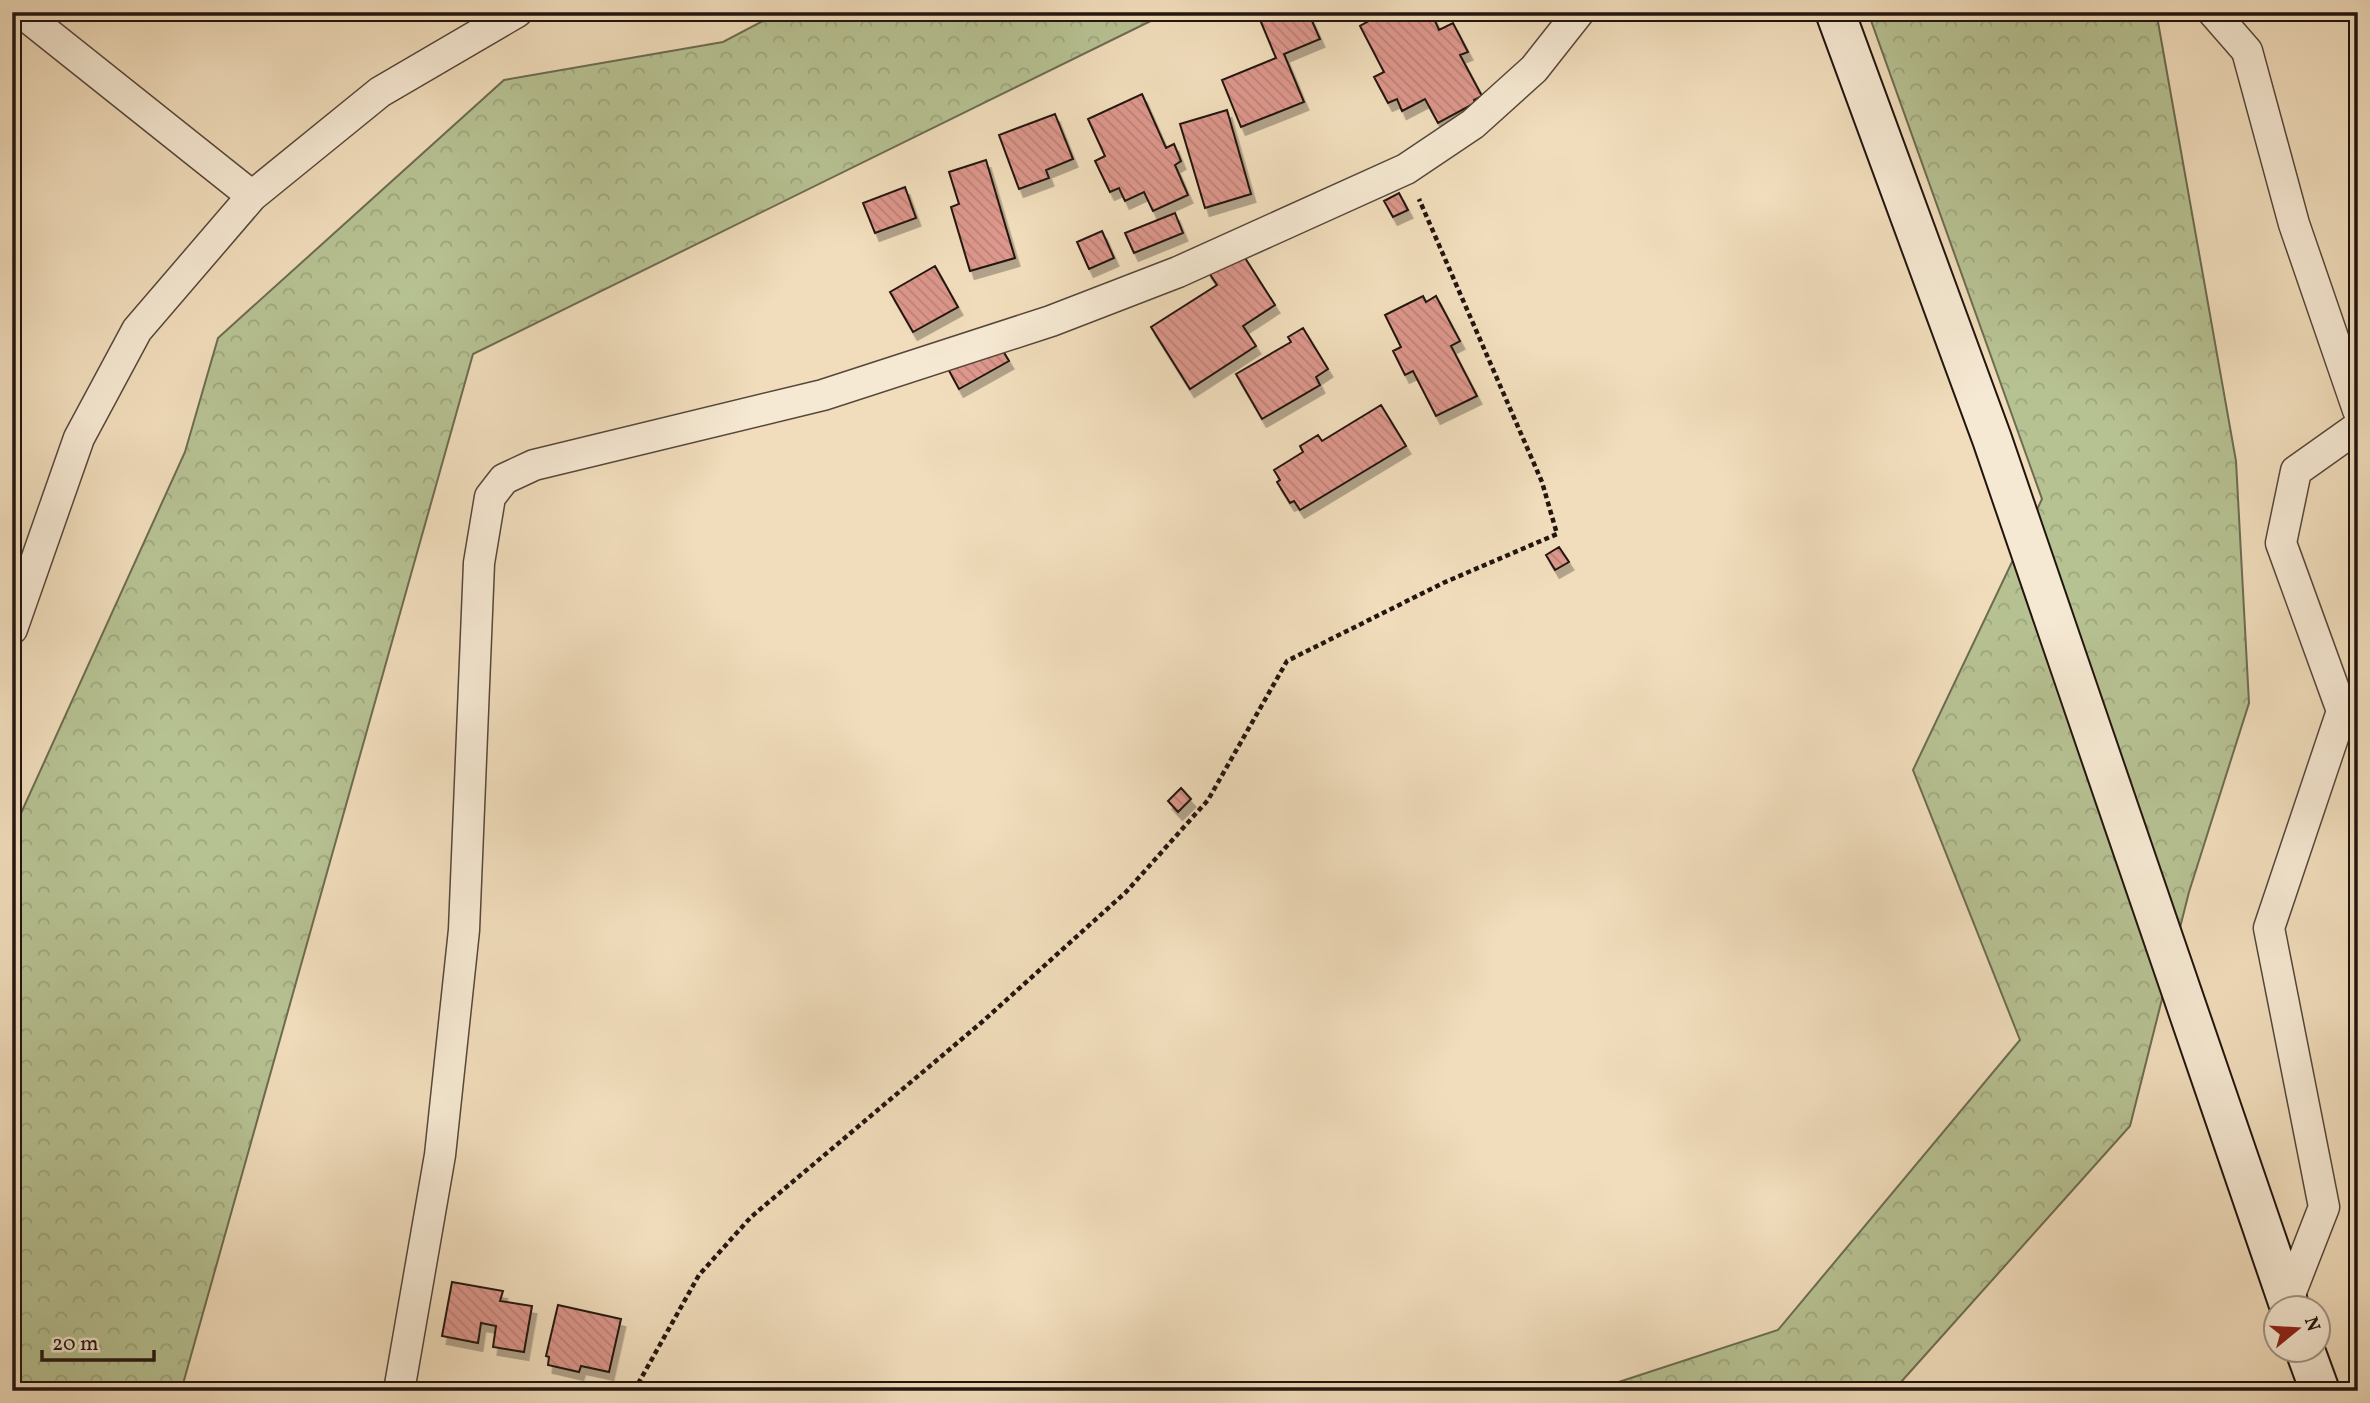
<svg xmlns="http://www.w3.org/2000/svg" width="2370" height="1403" viewBox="0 0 2370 1403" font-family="Vollkorn,serif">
<defs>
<pattern id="forest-crowns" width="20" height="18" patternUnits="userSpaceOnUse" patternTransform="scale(1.75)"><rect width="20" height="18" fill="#b7c293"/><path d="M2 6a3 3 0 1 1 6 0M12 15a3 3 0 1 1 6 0" fill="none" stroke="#9da67e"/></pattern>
<pattern id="building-back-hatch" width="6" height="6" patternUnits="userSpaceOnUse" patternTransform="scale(1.75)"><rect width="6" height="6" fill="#dd978c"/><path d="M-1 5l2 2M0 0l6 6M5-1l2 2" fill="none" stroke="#bd8178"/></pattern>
<filter id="shadow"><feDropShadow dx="4.5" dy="8" stdDeviation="0" flood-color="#0004"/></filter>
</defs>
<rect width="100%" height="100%" fill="#f1ddbc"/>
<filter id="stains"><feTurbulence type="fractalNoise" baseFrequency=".00286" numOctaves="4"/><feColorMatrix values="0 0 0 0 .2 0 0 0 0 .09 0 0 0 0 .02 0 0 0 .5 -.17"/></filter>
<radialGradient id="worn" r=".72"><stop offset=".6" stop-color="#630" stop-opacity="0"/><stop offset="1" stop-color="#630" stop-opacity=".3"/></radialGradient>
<!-- forest -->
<path fill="url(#forest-crowns)" stroke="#6c6c52" stroke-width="2" d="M780,12h389l-696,342 -292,1037h-169v-558l173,-381 33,-114 286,-258 219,-38z
M1868,12h282l8,10 78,439 13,242 -60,189 -59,234 -237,265h-302l187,-61 242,-290 -107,-270 129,-271z"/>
<!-- building -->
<path fill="url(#building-back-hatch)" stroke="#221510" stroke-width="2" filter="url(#shadow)" d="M1265,12h43l12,27 -36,15 20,48 -63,25 -19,-47 54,-22 -18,-43z
M1385,12h46l8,18 14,-7 15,29 -8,3 22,41 -8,4 1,3 -37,20 -13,-24 -23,12 -5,-12 -9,4 -14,-26 10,-5 -24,-46z
M1142,94l24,54 8,-4 7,17 -6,4 13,30 -35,16 -9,-19 -19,9 -6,-13 -9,4 -15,-31 10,-5 -17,-37z
M1227,110l24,84 -46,14 -25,-84z
M1055,114l18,45 -27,11 3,8 -30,11 -20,-54z
M986,160l29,98 -45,13 -19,-64 8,-3 -10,-32z
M905,187l11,31 -41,15 -12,-30z
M1399,193l9,17 -15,7 -9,-16z
M1175,213l8,20 -49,20 -9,-20z
M1102,231l12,27 -25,11 -12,-27z
M1240,250l35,55 -32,21 13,20 -66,43 -39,-62 66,-42 -10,-15z
M935,266l23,41 -45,25 -23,-40z
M1423,296l3,6 10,-6 24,45 -9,5 26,50 -41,20 -23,-45 -8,4 -12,-24 8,-4 -16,-32z
M1303,328l25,41 -12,8 4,8 -58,34 -26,-45 55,-32 -3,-5z
M997,341l12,20 -50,28 -11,-20z
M1381,405l25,41 -106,64 -6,-9 -4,2 -13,-21 3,-2 -6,-10 29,-18 -3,-6 18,-11 4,6z
M1559,547l10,15 -14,8 -9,-15z
M1181,788l10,11 -13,13 -10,-11z
M452,1282l51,9 -3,10 32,5 -8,46 -31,-5 3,-21 -15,-3 -3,20 -36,-7z
M558,1305l63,14 -12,53 -28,-6 -2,6 -31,-7 1,-8 -3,-1z"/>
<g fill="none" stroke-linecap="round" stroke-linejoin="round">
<defs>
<path id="street" d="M21,12l231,184
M2213,12l34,39 47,173 64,186
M12,629l67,-191 58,-108 115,-134 128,-104 137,-80
M2287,1302l37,-95 -55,-279 73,-217 -61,-168 15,-72 62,-44
M399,1391l41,-236 24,-225 15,-367 11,-66 14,-18 30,-14 289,-70 228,-74 127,-49 228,-103 67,-45 61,-55 45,-57"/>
<path id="secondary" d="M1835,12l157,427 298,869
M2305,1350l15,41"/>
</defs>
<!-- street casing -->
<use href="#street" stroke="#56473b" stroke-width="33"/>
<!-- secondary casing -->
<use href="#secondary" stroke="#221510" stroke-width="42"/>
<!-- path -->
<path stroke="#221510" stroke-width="4.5" stroke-dasharray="5 3.5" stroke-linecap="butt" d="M634,1391l65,-116 52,-58 231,-195 144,-130 82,-92 79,-139 156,-78 114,-49 -15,-52 -123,-283"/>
<!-- street -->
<use href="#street" stroke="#f6e9d3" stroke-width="30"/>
<!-- secondary -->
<use href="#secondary" stroke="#f6e9d3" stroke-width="38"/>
</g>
<!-- margin -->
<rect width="2370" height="1403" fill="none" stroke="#f1ddbc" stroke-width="42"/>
<rect x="14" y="14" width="2342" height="1375" fill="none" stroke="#221510" stroke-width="3.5"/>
<rect x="21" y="21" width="2328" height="1361" fill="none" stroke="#221510" stroke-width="2"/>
<!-- north arrow -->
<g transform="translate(2297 1329) rotate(72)"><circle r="33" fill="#f6e9d3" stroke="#a19485" stroke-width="2"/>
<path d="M0-5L12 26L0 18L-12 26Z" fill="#8f2418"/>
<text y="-10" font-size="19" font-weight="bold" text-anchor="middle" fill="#221510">N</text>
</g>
<!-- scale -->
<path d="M42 1350v10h112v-10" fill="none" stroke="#221510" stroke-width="3.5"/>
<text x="52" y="1350" font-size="21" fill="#221510" stroke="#f6e9d3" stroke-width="5" paint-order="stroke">20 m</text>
<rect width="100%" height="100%" filter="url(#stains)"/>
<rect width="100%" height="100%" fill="url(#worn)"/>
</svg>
